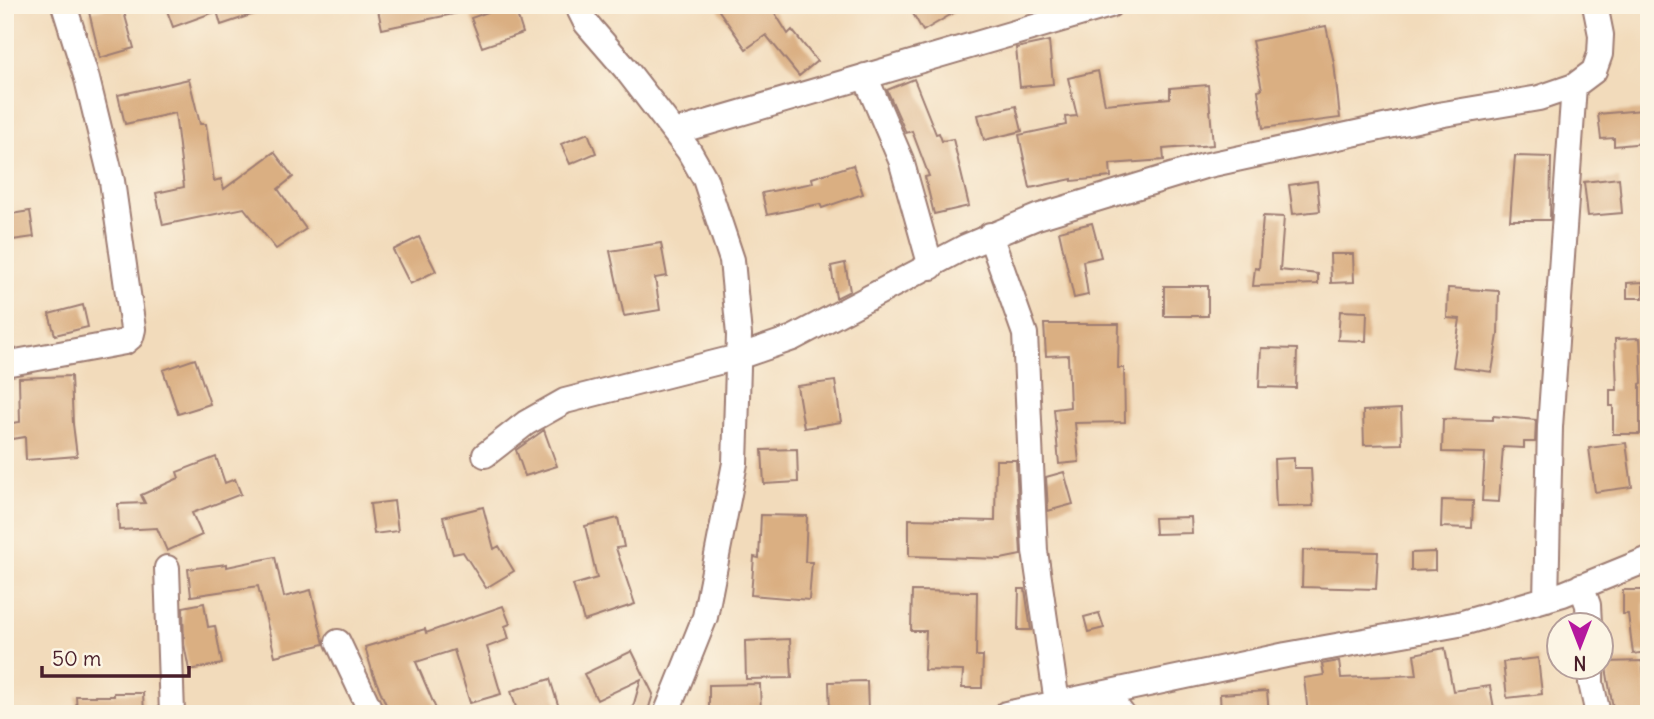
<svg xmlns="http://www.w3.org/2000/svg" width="1654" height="719" viewBox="0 0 1654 719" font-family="Delius,sans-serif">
<rect width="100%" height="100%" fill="#fcf5e5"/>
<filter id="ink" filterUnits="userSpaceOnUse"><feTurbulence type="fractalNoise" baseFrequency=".0143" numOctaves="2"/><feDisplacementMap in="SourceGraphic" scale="14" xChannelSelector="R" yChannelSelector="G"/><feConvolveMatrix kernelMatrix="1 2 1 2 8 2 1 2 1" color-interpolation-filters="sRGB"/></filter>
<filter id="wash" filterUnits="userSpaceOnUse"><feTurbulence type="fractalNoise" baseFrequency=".00686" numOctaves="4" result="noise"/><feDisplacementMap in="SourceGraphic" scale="28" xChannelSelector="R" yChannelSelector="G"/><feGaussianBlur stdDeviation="1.57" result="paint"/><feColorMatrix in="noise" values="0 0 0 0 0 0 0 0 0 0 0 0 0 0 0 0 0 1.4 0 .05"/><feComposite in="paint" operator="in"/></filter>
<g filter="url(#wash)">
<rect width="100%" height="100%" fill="#f2dbbb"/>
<g id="blocks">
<!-- building -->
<path fill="#daaf82" d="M115,5h7l12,43 -34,10 -11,-46z
M165,5h106l1,3 -51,17 -4,-14 -44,16z
M377,5h86v7l-81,17z
M507,5h7l9,28 -41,14 -11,-29z
M715,5h55l18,29 4,-4 25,31 -18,15 -33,-41 -20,14z
M908,5h59l-44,26z
M1326,26l8,37 6,55 -77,10 -5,-38 4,-1 -10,-48z
M1049,41l4,43 -33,3 -4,-39z
M1098,71l7,33 65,-6v-10l38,-3 5,60 -50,4 1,11 -54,4 1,13 -39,4v-2l-42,9 -11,-53 47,-10 -1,-8 12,-1 -9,-38z
M189,79l11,45h6l8,57 7,-2 3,10 50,-37 19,25 -15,12 28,40 -30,20 -32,-41 -81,17 -7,-32 28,-6 -9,-74 -50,11 -7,-29z
M914,79l22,55 3,-1 3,8 11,-2 16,67 -35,8 -9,-37 4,-1 -17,-45 -6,2 -19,-43z
M1016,106l6,25 -38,9 -6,-25z
M1642,110l3,33 -31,3v-8l-13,1 -3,-25z
M588,133l8,20 -26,11 -9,-20z
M1515,156l36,1 -1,63h-40z
M853,165l10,29 -41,14 -2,-4 -53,11 -5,-22 51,-10 -1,-5z
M1619,178l3,35 -34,3 -4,-34z
M1317,181l3,30 -27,3 -4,-29z
M30,211l4,26 -29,4v-26z
M1263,216l21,1 -4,53 38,4v10l-65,2 2,-18 4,1z
M1092,223l9,34 -18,4 5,34 -14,3 -15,-67z
M419,237l17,34 -26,13 -17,-34z
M661,243l6,33 -12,2 5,32 -36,6 -14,-65z
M1330,254h23l1,28 -23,1z
M845,263l5,28 -14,7 -5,-32z
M1643,282v16h-16v-15z
M1164,286h44v30h-44z
M1448,288l51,3 -1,44 -6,37 -39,-5 7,-48 -13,-1z
M83,305l5,22 -33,8 -6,-21z
M1340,311l27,1 -1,29 -28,-1z
M1044,324h75l-1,44h6l1,54 -50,1 4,39 -20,2 -5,-55 16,-2 -2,-52 -22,1z
M1640,338l2,45 -2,1v50h-27v-28h-3v-16h7l-2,-51z
M1261,348l36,1 -1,39 -37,-1z
M195,359l15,45 -32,10 -15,-44z
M71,376l2,48 4,32 -51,4 -1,-23 -20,3v-16l15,-2 -1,-44z
M835,381l6,41 -37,6 -7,-42z
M1401,409l1,35 -38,1 -1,-34z
M1493,416l43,4 -1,22h-11v6l-21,-1 -4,55 -17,-1 3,-48 -43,-1 1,-33 50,1z
M544,430l13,36 -32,10 -9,-26z
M1626,443l6,44 -37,5 -6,-44z
M797,449l1,33 -34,2 -2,-34z
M216,457l9,26 10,-4 6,15 -49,19 10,22 -35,16 -10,-23 -38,2 -1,-26 27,-1 -4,-8 38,-17 -2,-6z
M1294,458v10h17l2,38 -37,1 -2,-48z
M996,460h20l5,95 -20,4 -92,-3v-37l86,2z
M1064,472l9,32 -25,7 -2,-34z
M1442,500l31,1 -1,27 -31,-1z
M394,501l4,30 -24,3 -4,-30z
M483,507l11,42 5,-3 15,25 -28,17 -23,-36 -10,2 -10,-37z
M761,515l46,1 -2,46h7l-3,38 -58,-5 3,-38 5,1z
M1191,517l1,16 -37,1 -1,-16z
M618,518l6,29 -8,1 19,56 -51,17 -11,-36 24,-7 -12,-52z
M1303,550l75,2 -2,37 -74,-2z
M1435,552v18l-24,1v-18z
M275,557l9,40 27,-7 13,54 -49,12 -17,-70 -67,10 -3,-27 39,-5v3z
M1019,589h6l6,41h-13z
M1623,590h21v29l4,33 -15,2 -5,-40h-5z
M912,591l65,1 -1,64h7l-1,32h-20l1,-17 -39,-1 2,-39h-15z
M204,603l4,24 7,-1 7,38 -33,6 -5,-26 -1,-37z
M503,606l7,18 -5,2 4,13 -22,8 14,47 -31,9 -16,-53 -38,12 20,47 -10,5h-36l-17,-40 -8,-27 60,-18 1,4z
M1099,613l5,15 -16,4 -4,-15z
M790,639l2,39 -46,1 -1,-38z
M1445,648l8,43 37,-5 5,28h-187l-4,-36 20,-3 -2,-11 17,-3 2,17 76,-3 -3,-21z
M632,651l21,43 -6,20h-16l10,-35 -44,21 -13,-26z
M1538,658l4,36 -35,4 -4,-36z
M1642,661l7,53h-35l-9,-52z
M550,679l9,29 -20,6h-21l-7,-23z
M867,681l1,32 -38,1 -1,-32z
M760,684l1,30h-52v-29z
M1267,691l2,23h-48l-1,-20z
M114,693h29l1,21h-67l-1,-18h38z"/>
</g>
</g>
<g filter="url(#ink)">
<use href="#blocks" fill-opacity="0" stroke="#9e7d73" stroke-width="2"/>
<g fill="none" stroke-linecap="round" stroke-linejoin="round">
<defs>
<path id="minor" d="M577,5l9,18 39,45 64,83 16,28 27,81 7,75 -4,128 -30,154 -39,97
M865,76l36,84 30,107
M675,132l435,-127
M990,235l35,99 10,217 22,152
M5,364l120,-22 6,-5 2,-8 -21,-148 -25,-102 -23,-74
M485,455l41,-32 39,-22 173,-44 55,-19 172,-91 72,-30 167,-51 240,-52 95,-16 35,-12 20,-15 6,-17 1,-19 -6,-30
M167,568l5,146
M1581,586l7,19 1,19
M1546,599l4,-172 24,-341
M338,642l34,72
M1591,666v17l7,31
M1106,693l16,21
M1006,714l280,-59 173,-31 104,-30 86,-35"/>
</defs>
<!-- minor casing -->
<use href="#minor" stroke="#9e7d73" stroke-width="28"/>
<!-- minor -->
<use href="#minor" stroke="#fff" stroke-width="24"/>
</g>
</g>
<!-- margin -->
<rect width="1654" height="719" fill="none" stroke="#fcf5e5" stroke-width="28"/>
<!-- north arrow -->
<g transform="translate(1580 646) rotate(180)"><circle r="33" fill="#fcf5e5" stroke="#b59f9b" stroke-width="2"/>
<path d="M0-5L12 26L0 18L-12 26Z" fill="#b5179e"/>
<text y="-10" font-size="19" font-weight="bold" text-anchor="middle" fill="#4a1f2b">N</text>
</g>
<!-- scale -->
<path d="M42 666v10h147v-10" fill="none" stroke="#4a1f2b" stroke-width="3.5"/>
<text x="52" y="666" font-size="21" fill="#4a1f2b" stroke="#fcf5e5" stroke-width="5" paint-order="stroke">50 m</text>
</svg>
